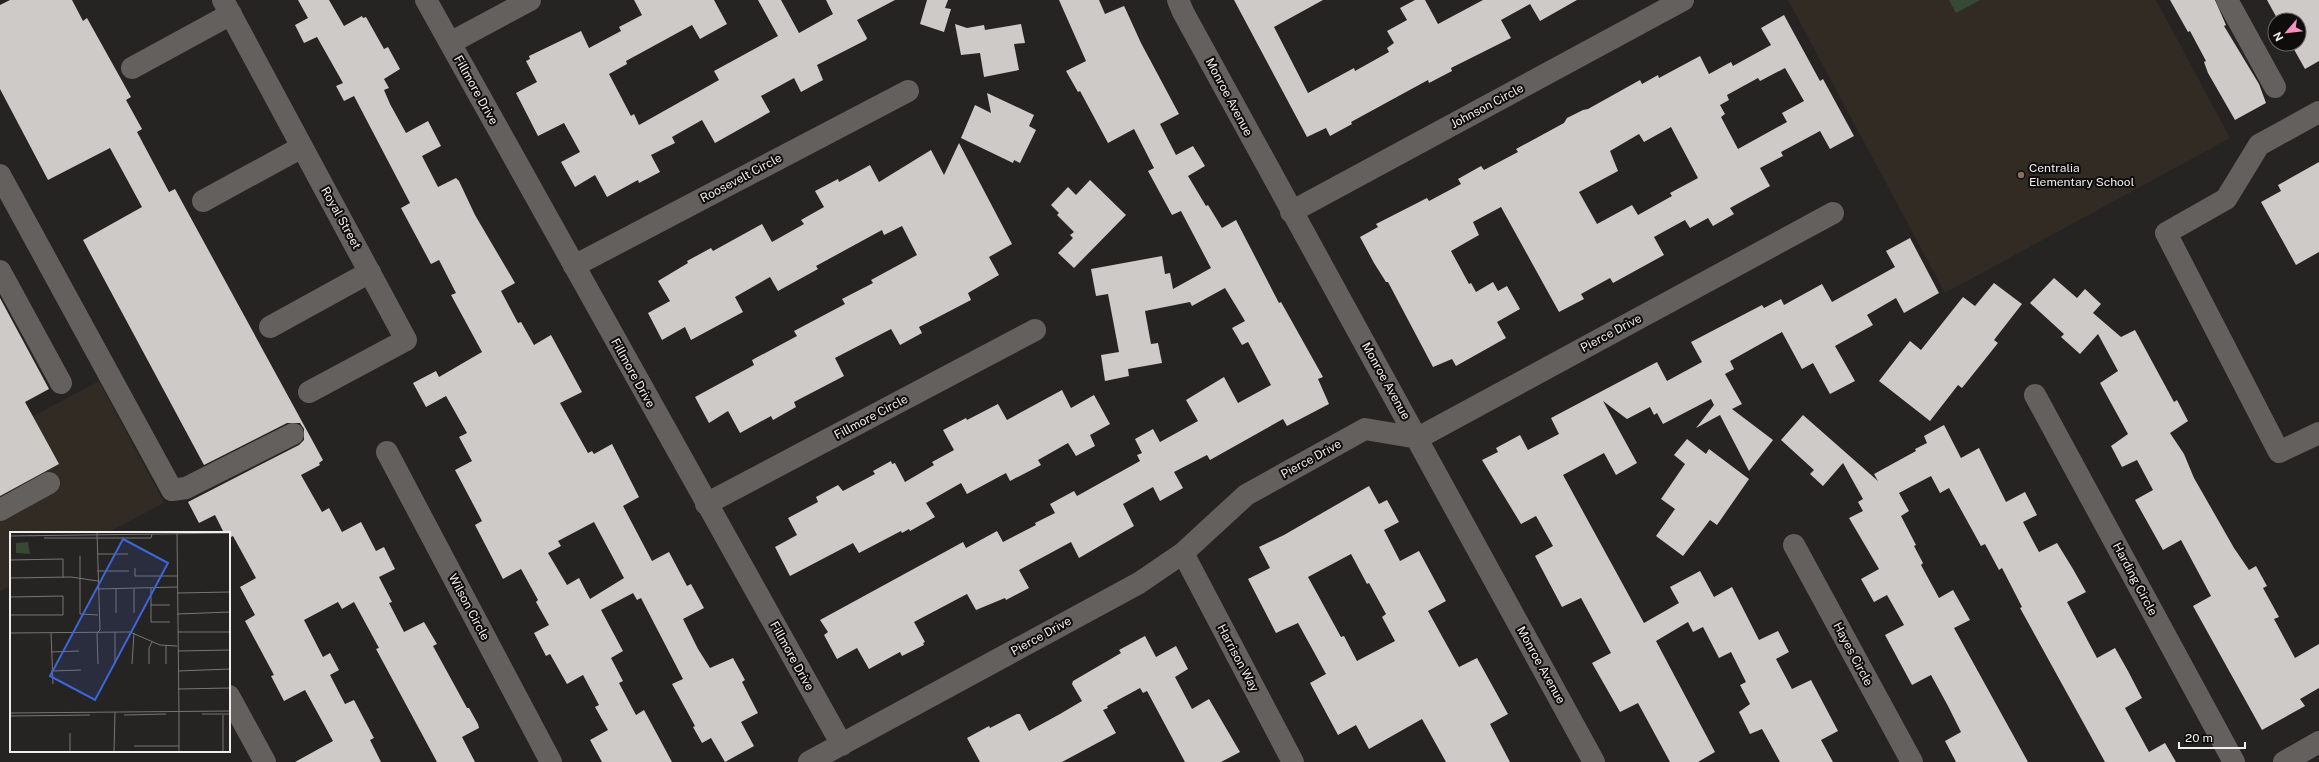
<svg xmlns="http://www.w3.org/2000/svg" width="2319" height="762" viewBox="0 0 2319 762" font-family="'Public Sans',sans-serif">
<rect width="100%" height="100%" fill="#262422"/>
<!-- built -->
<path fill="#312b24" d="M1788,0h368l74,138 -285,155z
M99,381l65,122 -57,30h-96v52l-11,6v-157z"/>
<!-- park -->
<path fill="#364934" d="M1949,0h31l-24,13z"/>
<!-- building -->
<path fill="#cdcac8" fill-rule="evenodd" d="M10,0h62l11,21 4,-3 44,79 -5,3 16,29 -5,3 32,60 6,-3 148,271 -4,3 1,2 -19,10 21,37 7,-4 13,24 19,-10 15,29 8,-4 11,22 -16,8 13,25 -3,1 15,29 20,-10 13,22 -4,2 34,62h2l9,16 1,4 -17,9 13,25h-38l-61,-113 3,-1 -25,-46 -12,7 -4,-7 -34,18 19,37 7,-4 9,17 -9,5 15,29 9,-4 20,38 -4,2 11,22h-86l38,-21 -28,-51 -21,11 -13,-25 3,-1 -29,-54 10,-6 -15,-28 16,-9 -23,-42 -4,2v-5h-5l-9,-18 -16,8 -11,-21 111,-57 5,-5v-11l-4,-6h-13l-83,42 -121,-225 59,-33 -32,-59 -62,32 -48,-91v-84z
M298,0h31l15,26 18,-10 1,2 3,-1 18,32 4,-2 12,22 -16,10 5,9 -5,2 6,14 16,29 22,-12 13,25 -19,10 16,31 18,-9 3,3 16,34 40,68 -14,8 17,32 3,-1 13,23 17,-10 31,57 -22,11 28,50 4,-2 2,3 18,-10 27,53 -16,9 29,55 17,-9 18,34 4,-2 13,24 -21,11 15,30 12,19 23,-10 12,22 -3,2 16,31 -17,9 13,24 -29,16 -14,-24 -9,5 -9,-16 2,-1 -23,-42 11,-5 -42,-81 -4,2 -4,-7 -32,17 22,41 -12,7 12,23 -4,2 17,32 8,-5 28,52h-70l-12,-22 18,-10 -13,-23 4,-2 -16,-30 -16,9 -17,-30 -4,2 -12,-23 15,-8 -13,-23 2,-2 -17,-31 -18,10 -28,-54 7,-4 -27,-51 17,-9 -13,-24 8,-4 -21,-37 -20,11 -13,-24 23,-12 3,6 43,-25 -31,-57 5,-2 -17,-33 -8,4 -30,-56 9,-5 -56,-107 -10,5 -8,-15 7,-3 -26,-46 -13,6 -9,-18 13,-7zM594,522l30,56 -34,21 -11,-21 -12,7 -19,-32 13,-7 -3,-5z
M634,0h80l13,24 -27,15 -8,-14 -66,36 1,3 -18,10 22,42 3,-2 5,11 80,-45 -5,-9 64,-35 -20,-36h23l18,33 34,-19 -7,-14h69l-38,20 10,18 -1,2 -49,25 6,15 -22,12 -7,-14 -33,18 9,16 -55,31 -13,-23 -30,17 3,6 -24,12 9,17 -21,11 -1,-3 -31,17 -12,-22 -20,12 -14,-25 19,-10 -16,-29 -26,13 -22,-43 21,-11 -11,-21 4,-2 -1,-3 52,-25 8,17 32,-17 -2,-4 23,-12z
M927,0h21l-3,8 6,1 -7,23 -24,-8z
M1059,0h40l6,14 19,-8 2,4 15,33 38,71 -19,10 16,31 17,-9 12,20 -17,10 18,30 2,-1 14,23 14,-8 43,83 2,-1 42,75 -5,2 11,25 -42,22 -4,-7 -73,41 -3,-5 -33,17 9,16 -23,13 -7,-14 -30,17 11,22 -55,32 -8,-16 -52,28 10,18 -23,12 -1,-2 -29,12 -9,-16 -53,28 11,20 -2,1 1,2 -22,11 -2,-4 -31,17 -12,-21 -20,11 -13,-24 4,-3 -8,-12 143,-78 3,6 31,-17 6,11 33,-17 -1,-2 20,-10 -5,-9 24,-13 3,5 63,-35 -3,-6 5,-2 -7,-14 18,-10 7,13 38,-21 -12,-21 38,-23 14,26 33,-18 -23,-43 -6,3 -10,-17 13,-7 -20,-33 -33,18 -2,-4 -45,9 6,33 7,-1 4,20 -34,6 1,7 -24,5 -4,-26 18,-3 -11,-58 -12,2 -5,-27 71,-13 3,18 5,-1 3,16 38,-21 -30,-57 -9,4 -24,-44 6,-3 -20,-39 -26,14 -28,-52 -2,1 -12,-21 20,-10z
M1234,0h89l-49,27 34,66 46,-25 1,3 34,-19 -2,-4 7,-5 -7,-12 20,-11 -7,-12 15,-8h10l13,24 45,-24h94l-37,21 -10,-17 -29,16 10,18 -60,30 1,3 -23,12 -1,-3 -77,42 1,2 -22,12 -4,-8 -19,9z
M2170,0h45l11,25 -2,1 35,58 7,19 -31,17 -27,-47 -4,-11 2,-1 -16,-30 -2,1z
M2267,0h52v61l-14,8 -14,-25h8v-24h-21z
M1784,15l36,66 3,-2 31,57 -24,13 -10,-18 -39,21 2,4 -23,12 10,18 -40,22 4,6 -21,12 -5,-8 -18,10 -5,-8 -31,17 10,18 -51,28 -3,-5 -29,16 3,5 -25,13 -58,-105 -28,15 6,13 -28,16 18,33 2,-1 5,9 17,-10 5,9 9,-5 13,23 -23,13 9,16 -50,28 -4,-7 -19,8 -45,-85h-2l-12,-19 -14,-26 18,-10 -2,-3 51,-26 2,3 32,-17 -3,-5 23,-13 3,4 34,-18 -2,-3 48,-26 3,-5 16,-8 5,-1 52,-29 2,4 16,-9 1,3 41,-22 9,18 22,-12 2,4 38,-21 -10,-17zM1785,68l19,33 -22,12 5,9 -49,27 -17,-32 4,-3 -5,-9 9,-5 -2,-5 31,-17 2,3zM1671,127l27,51 -28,15 2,3 -34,19 -6,-10 -35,19 -18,-32 39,-21 -8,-20 29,-17 5,8z
M955,24l12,4 17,-3 1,5 36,-6 4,19 -11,1 5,26 -35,7 -4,-24 -19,2z
M987,93l47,22 -5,11 7,4 -16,33 -6,-3 -1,3 -52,-25 14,-33 16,8z
M959,143l53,101 -23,13 10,18 -31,18 3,7 -52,27 3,6 -22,12 -9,-16 -56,29 9,18 -50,26 2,5 -23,13 -2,-4 -31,17 -12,-22 -19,12 -14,-26 59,-32 -2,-5 45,-24 -3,-5 51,-27 -3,-5 31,-16 -2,-3 46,-25 -15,-29 -18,9 -2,-5 -66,36 2,3 -40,22 -8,-14 -35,20 8,15 -52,28 -6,-13 -23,13 -14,-27 22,-12 -12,-20 30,-18 -1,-2 24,-13 2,3 49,-27 10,18 32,-18 -3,-4 23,-13 -9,-16 23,-12 1,3 31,-17 9,17 52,-32 13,25z
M2319,162v90l-23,13 -35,-63 20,-11 -3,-6z
M1090,180l36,35 -52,53 -16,-15 15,-15 -3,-3 4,-3 -17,-17 2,-2 -8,-8 17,-18 8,8z
M1910,238l29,55 -35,20 -8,-15 -29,17 6,10 -38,21 20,35 -25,13 -17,-31 -11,6 -20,-37 -52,29 4,8 -9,5 17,30 -10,5 41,31 -24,31 -29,-56 -24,13 18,-23 -3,-6 -48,25 -6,-11 -3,2 -4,-8 -23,12 -24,-18 34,62 -21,12 -12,-22 -41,22 81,148 35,-20 -9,-16 30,-16 14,26 18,-10 27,53 19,-9 11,21 -13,7 16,30 19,-9 27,51 -17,9 12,22h-53l-18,-33 -12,5 -11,-22 11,-8 -10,-19 6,-3 -15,-30 -12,6 -16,-31 -10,5 -5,-10 -32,19 59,111 -17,10h-28l-32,-59 -18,9 -28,-49 19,-10 -30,-55 -19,9 -27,-51 18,-10 -17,-30 -15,8 -39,-64 16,-8 -2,-4 24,-13 8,15 31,-16 -8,-16 106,-56 10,19 35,-19 -11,-20 71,-37 2,3 17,-9 3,6 38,-21 10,18 63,-35 -9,-16z
M2054,278l23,20 8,-9 16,15 -8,9 28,24 14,-7 39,72 3,-2 11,21 -18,12 14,21 10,24 40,70 15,22 7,-4 11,20 -4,2 16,29 -5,2 21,39 24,-14v44l-19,11 5,7 -43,24 -69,-124 18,-10 -30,-56 -18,10 -28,-50 18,-10 -16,-30 -15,7 -11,-21 17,-12 -28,-51 18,-12 -20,-37 -18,20 -19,-17 3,-3 -34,-31z
M1994,283l28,21 -28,36 4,3 -36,45 -4,-3 -28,36 -51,-40 31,-40 11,9 42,-53 12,9z
M0,298l49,91 -24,13 34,62 -59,32z
M1062,390l9,18 23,-13 16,29 -20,11 5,11 -19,10 -8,-13 -30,17 3,5 -31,16 -4,-8 -39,21 -6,-11 -35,20 9,14 -25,14 -1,-2 -7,4 -1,-2 -42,22 -6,-10 -63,33 -15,-29 22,-12 -9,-17 30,-16 -2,-5 22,-12 5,6 32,-17 -2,-3 18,-10 1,3 3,-1 10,19 29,-17 -2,-3 22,-12 -11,-20 23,-12 1,2 31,-16 9,16z
M1803,415l75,66 -4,-7 42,-23 -1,-2 12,-6 -3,-7 20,-11 17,33 18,-10 27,54 19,-10 12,23 -14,7 16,30 18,-9 16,26 13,23 -19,10 30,56 18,-10 13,23 14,27 -17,10 24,44 16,-9 11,19h-71l-85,-154 2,-1 -20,-39 -3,2 -14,-26 -4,2 -32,-58 -9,5 -9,-17 -32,17 10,18 -8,5 15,29 -2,1 9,17 -2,2 18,33 14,-8 17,30 -16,8 74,134h-72l-11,-21 16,-9 -13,-26 -17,-31 -19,10 -27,-50 19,-10 -17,-30 -13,7 -13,-23 18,-10 -30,-51 14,-7 -5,-9 5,-3 -20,-36 -20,23 -13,-12 4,-4 -33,-30z
M1687,439l19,15 3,-5 40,30 -32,46 -7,-5 -27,36 -27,-20 19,-27 -14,-10 24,-35 -11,-9z
M1369,486l10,18 8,-4 12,22 -15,8 16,31 19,-10 27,50 -18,10 31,56 18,-9 31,56 -18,10 20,38h-64l-24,-43 -53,30 -13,-24 -18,10 -28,-52 16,-9 -28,-51 -22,10 -28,-54 22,-11 -11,-21 25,-12zM1351,554l16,30 2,-1 17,31 -4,3 13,24 -38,20 -13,-25 -3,1 -33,-60z
M1145,636l11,21 20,-11 12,23 -13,8 17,32 17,-10 31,53 -19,10h-36l-38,-71 -4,2 -3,-5 -33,18 1,2 -5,2 13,23 -54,29h-82l-13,-24 22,-12 1,2 27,-14h3l9,17 31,-17 22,-13 -10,-17 1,-3 48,-28 -2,-3z"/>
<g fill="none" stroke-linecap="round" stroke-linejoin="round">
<!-- minor -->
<path stroke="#63605e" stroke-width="22" d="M223,0l183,340 -97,52
M426,0l416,745
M1178,0l5,12c136,251 275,500 411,750
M2227,0l48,87
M450,43l80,-43
M132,68l99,-54
M2319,112l-60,33 -33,54 -60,34 113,219 40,-19
M0,175l172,315 14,-2 107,-54
M203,201l99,-54
M1291,212l392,-212
M574,266l334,-175
M0,271l61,112
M270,327l100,-55
M2035,395l199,367
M387,452l164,310
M706,504l329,-174
M0,510l49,-27
M1794,545l118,217
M1183,553l110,209
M229,696l36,66
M809,762l330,-179 44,-30 63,-58 119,-66 53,9 415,-225
M2284,762l35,-20"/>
</g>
<!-- markers -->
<circle fill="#8d6e63" stroke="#0e0d0c" stroke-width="1.5" cx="2021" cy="175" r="4"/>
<g text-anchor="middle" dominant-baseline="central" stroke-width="4" stroke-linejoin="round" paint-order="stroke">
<!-- street labels -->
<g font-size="12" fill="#f0eeed" stroke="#0e0d0c">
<text transform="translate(476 90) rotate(61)">Fillmore Drive</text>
<text transform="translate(1229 97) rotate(62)">Monroe Avenue</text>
<text transform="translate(1487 106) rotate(-28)">Johnson Circle</text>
<text transform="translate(741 178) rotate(-28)">Roosevelt Circle</text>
<text transform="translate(341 218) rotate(61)">Royal Street</text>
<text transform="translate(1611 333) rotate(-28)">Pierce Drive</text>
<text transform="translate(633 373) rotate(61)">Fillmore Drive</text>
<text transform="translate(1386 381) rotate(61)">Monroe Avenue</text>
<text transform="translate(871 417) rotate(-28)">Fillmore Circle</text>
<text transform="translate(1311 459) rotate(-29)">Pierce Drive</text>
<text transform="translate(2135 579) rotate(62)">Harding Circle</text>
<text transform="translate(469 607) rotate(62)">Wilson Circle</text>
<text transform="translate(1041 636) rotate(-29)">Pierce Drive</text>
<text transform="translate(1853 654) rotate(62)">Hayes Circle</text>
<text transform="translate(792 656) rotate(61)">Fillmore Drive</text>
<text transform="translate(1238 658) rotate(62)">Harrison Way</text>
<text transform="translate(1541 665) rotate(61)">Monroe Avenue</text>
</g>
<!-- poi labels -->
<g font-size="12" fill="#f0eeed" stroke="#0e0d0c" text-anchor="start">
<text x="2029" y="168">Centralia<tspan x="2029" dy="14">Elementary School</tspan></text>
</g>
</g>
<!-- overview -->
<g transform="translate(10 532)">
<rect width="220" height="220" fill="#262422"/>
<path d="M18,10l2,12 -14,-1v-10z" fill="#364934"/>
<path fill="none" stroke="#777573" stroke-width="1" d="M87,0l3,98 -3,3 1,31M167,0l2,182M0,4l220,-3M34,6h107l1,-4M87,22h31M70,24v58l18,1M0,28l53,-1v19M125,36v8h42M87,39h32M0,46l61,-1 27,4M141,56v34h19M87,57l80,-2M167,61l53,-1M0,65l53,-1v19h-53M141,73h19M106,81v-25M124,81v-25M167,82l53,-2M105,100v32M168,100h52M0,101l120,-1 30,13 17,1M41,101l2,51M168,119l52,-1M41,120l28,-1M122,132l2,-31M139,132v-16l3,-6M156,132v-18M41,139l30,-1M168,139l52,-2M168,157l52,-1M0,181l220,-2M169,182v38M192,182h28M114,183l42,-1M0,184l80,-1M124,214h45M60,220v-19M104,220l1,-40M213,220v-37"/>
<path fill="#3d66db" fill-opacity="0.15" stroke="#3d66db" stroke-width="2" d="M113,7l45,24 -73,137 -45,-24z"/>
<rect width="220" height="220" fill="none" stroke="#f0eeed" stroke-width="2"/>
</g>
<!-- north arrow -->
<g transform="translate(2287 32) rotate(242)"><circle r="19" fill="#0e0d0c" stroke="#686766"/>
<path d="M0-3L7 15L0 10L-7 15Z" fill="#fb8fc4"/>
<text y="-6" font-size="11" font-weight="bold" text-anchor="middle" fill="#f0eeed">N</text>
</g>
<!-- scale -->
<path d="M2179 742v6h66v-6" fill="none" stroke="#f0eeed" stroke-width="2"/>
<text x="2185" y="742" font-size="12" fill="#f0eeed" stroke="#0e0d0c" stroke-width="3" paint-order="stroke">20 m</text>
</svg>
